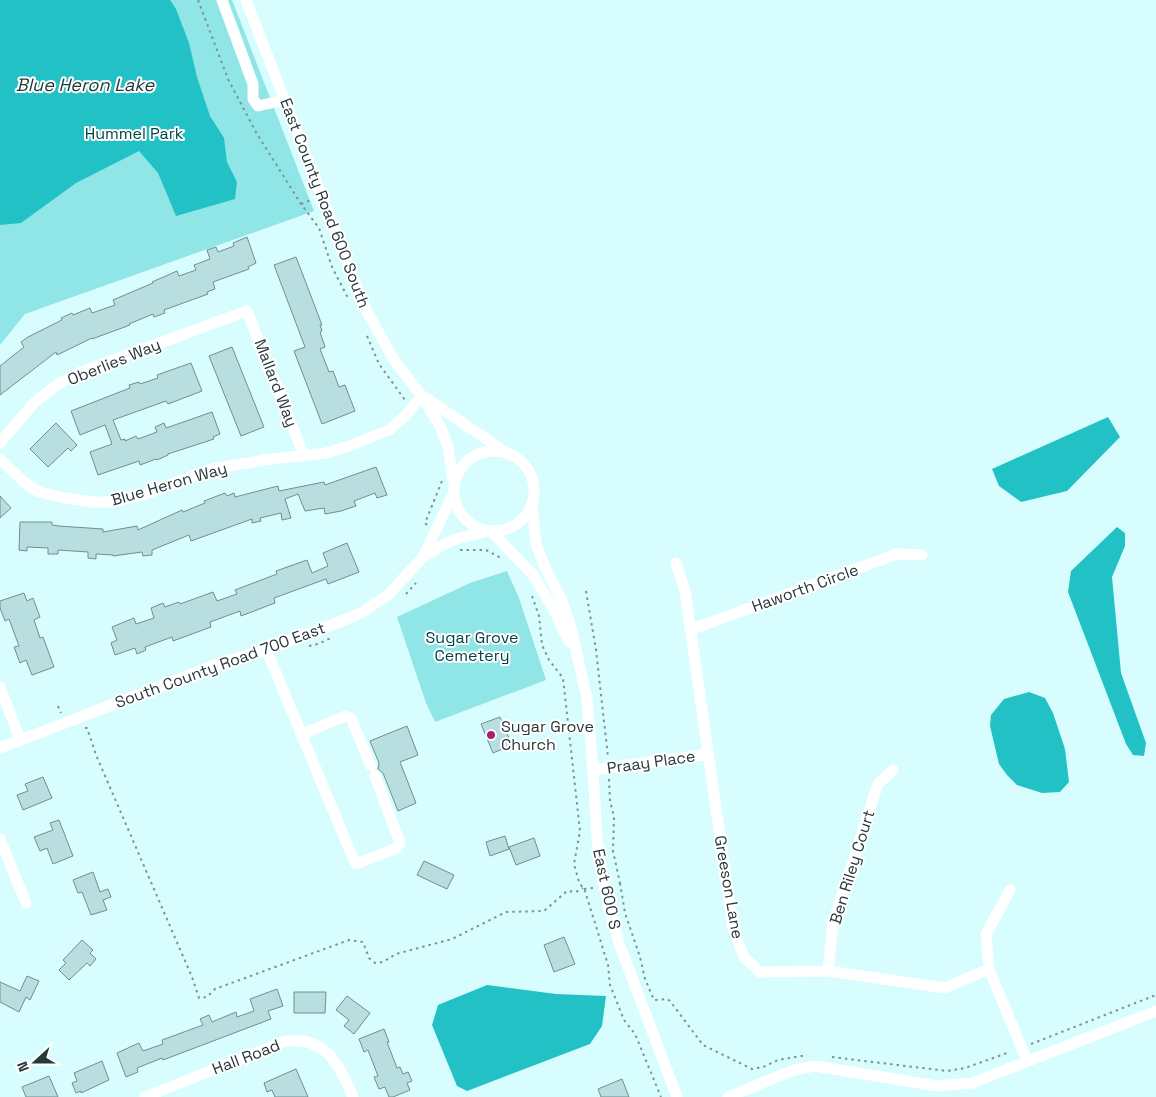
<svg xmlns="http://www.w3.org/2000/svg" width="1156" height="1097" viewBox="0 0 1156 1097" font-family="'Space Grotesk',sans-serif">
<rect width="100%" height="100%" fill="#d8fdfe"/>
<!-- green -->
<path fill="#90e5e7" d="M0,0h232l82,211 -289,103 -25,31z
M507,571l12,27 27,82 -111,42 -9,-19 -29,-86 73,-34z"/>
<!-- water -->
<path fill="#22c1c6" d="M0,0h170l6,9 13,34 8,34 13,39 14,22 3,24 10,20 -2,17 -59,17 -18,-43 -19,-22 -63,32 -55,40 -21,2z
M1108,417l12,20 -53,54 -46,11 -22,-16 -7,-17z
M1117,527l8,6v13l-13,31 9,96 25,70 -2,13 -11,-1 -7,-11 -58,-152 3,-21z
M1029,692l16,6 8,15 12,36 4,33 -9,10 -18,1 -25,-8 -10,-10 -8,-11 -9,-38 1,-11 13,-16z
M487,985l69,9 50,2 -4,30 -12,18 -123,47 -10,-5 -25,-61 6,-20z"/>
<!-- building -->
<path fill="#b9dedf" stroke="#6d9091" d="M247,237l9,26 -8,4 1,2 -36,13 2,7 -8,3 1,2 -44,16 1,3 -11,4 -1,-3 -24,10 1,1 -38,14v-1l-35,17 -1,-3 -56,43v-29l24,-19 -3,-5 7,-5 34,-17 -1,-2 11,-5 1,2 17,-7 2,5 23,-8 -2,-5 40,-17 -1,-1 16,-7 9,-4 2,5 17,-6 -2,-5 16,-6 -3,-9 9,-3 2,5 16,-6 -1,-3z
M296,257l26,68h-2l2,6 -2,1 5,15 -5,2 9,23 4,-1 6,16 6,-2 10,26 -33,13 -28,-73 11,-4 -31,-82z
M232,347l32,80 -23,9 -32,-80z
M191,363l11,28 -34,13 -2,-3 -53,19 8,20 4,-1v2l11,-5 2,3 19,-7 -2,-5 9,-4 2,5 46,-16 8,22 -7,3 1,2 -46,15v1l-11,5 -1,-1 -16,6 -1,-4 -41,14 -8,-23 22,-8 -7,-19 -25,10 -9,-24 59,-23 -1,-3 10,-3 1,2 18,-6 -1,-3z
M56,423l21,22 -6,6 -3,-3 -20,19 -18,-18z
M376,467l11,28 -10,3 -2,-5 -21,8 2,5 -15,5 -16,3 -1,-6 -19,3 -7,-17 -13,5 6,19 -9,2 -1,-7 -21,5 1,3 -9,2v-4l-61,22 -2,-6 -37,15v5l-9,1 -1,-4 -29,4v-1l-17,-1v5l-8,-1v-6l-30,-2v4h-10v-6l-21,-1v4l-8,-1 1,-28h32v3l7,1 44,3v3l34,-6 1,4 44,-20 1,2 22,-9 -1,-2 21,-8 2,3 7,-3 1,4 43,-11 1,5 45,-9 1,3z
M0,496l11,12 -11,10z
M347,543l12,29 -31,12 -2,-5 -52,19 1,5 -34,13 -1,-5 -30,11 1,5 -38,14 -1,-4 -27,10 1,3 -9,4 -2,-6 -20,7 -4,-12 6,-3 -5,-13 22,-9 2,6 18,-6 -3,-10 12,-5 2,4 14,-5 1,2 33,-12 4,9 20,-7 -2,-4 42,-16 -1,-3 31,-11 5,13 16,-7 -5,-13z
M24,593l3,8 6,-3 7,19 -6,3 6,18 3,-1 11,30 -22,8 -6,-15 -6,3 -6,-16 5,-1 -10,-27 -4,2 -5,-13v-7z
M500,717l12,28 -19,8 -12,-29z
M407,726l11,29 -18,7 16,41 -18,8 -15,-38 -5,-4 1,-6 -9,-22z
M43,777l9,21 -29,12 -6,-15 11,-4 -3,-7z
M59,820l14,36 -20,8 -6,-16 -7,3 -6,-14 19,-7 -3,-7z
M505,836l4,13 -19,7 -4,-14z
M534,838l6,18 -24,9 -7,-18z
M424,861l30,14 -7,14 -30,-14z
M93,872l7,20 8,-3 3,8 -8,3 4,10 -16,5 -9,-23 -4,1 -5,-13z
M564,937l11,27 -21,8 -10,-27z
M82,940l11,10 -3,3 6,6 -6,7 -3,-3 -18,17 -10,-10 7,-7 -3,-3z
M27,976l12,5 -9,19 -4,-3 -7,15 -19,-10v-20l20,9z
M277,989l6,17 -15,5 3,8 -108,41 -1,-2 -25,10 1,4 -12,5 -9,-24 22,-10 4,8 20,-7 -1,-4 41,-15 -3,-6 9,-4 3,7 24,-10 1,5 17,-6 -4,-12z
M294,992h32l-1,21h-31z
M347,996l23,17 -16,21 -10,-8 5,-6 -13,-10z
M384,1029l5,13h-2l10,26 3,-1 3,7 5,-2 4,9 -5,2 3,7 -17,7h-4l-4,-10 -6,2 -5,-12 4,-1 -10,-26 -4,2 -5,-13z
M102,1061l7,19 -28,13v-2l-5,2 -4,-10 5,-2 -3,-8z
M296,1069l12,28h-33l-3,-7 -5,2 -3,-9z
M49,1076l9,21h-32l-4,-10z
M622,1079l7,18h-28l-3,-8z"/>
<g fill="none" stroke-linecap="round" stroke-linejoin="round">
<!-- path -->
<path stroke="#7b9495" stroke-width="2" stroke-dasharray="2.5 4" stroke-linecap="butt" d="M198,0l30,79 29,55 44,70 18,24 13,39 17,33
M301,204l10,-4
M367,336l12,28 26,36
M427,525l-2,-2 17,-42
M460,550h26l15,8
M586,591l10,59 12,107
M406,594l10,-11
M532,596l7,20 3,29 7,15 14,18 17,153 -6,33 5,18 6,9 23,74 2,20 14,35 11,14 26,63
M309,646l9,-2 13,-6
M58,706l3,7
M85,728h2l9,27 96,222 7,21 8,-1 8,-8 134,-49 14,2 6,16 6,5 8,-1 13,-8 56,-15 54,-27 38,-1 23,-20 9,1 7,-4
M609,779l1,22 4,16 -1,34 7,32 -4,1
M620,883l5,30 15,44 5,22 9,21 13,-1 3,2 33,44 49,24 11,-2 15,-7 29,-5
M584,889l10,-1
M1031,1044l125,-49
M832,1057l115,14 18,-3 45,-16"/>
<!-- minor -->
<path stroke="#fff" stroke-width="11" d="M222,0l31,84v15l5,7 26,-6
M246,0l119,308 29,52 28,36 18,30 8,21 6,38
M426,398l78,53
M0,443l34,-40 24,-19 23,-12 166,-61 57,145
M454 491a40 40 0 1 1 80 0a40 40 0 1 1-80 0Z
M0,459l25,24 14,9 26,6 28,4h19l31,-7 69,-26 52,-9 62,-7 26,-8 37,-15 16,-14 17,-20
M532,505l4,39 8,21 18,36 9,26 16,72 6,71 4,68 3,26 8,42 12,40 57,151
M491,531l42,44 18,29 18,38
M423,557l31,-65
M676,563l9,28 48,337 11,29 16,15 68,-1 117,17 44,-19
M690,630l207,-76 25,1
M266,649l89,214h4l38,-15 3,-5 -25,-67
M0,687l20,52
M301,735l44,-19 6,2 20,48
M0,748l218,-84 53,-16 76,-29 16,-7 26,-18 34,-37 23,-14 14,-5 29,-7
M593,770l115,-16
M0,839l26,64
M1010,890l-24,44 3,35 38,92
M828,971l5,-48 45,-139 15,-14
M145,1097l138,-55c42,-8 56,22 70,55
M728,1097l66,-27 21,-4 122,20 35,-3 184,-72"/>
</g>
<!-- markers -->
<circle fill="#a32272" stroke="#fff" stroke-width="2" cx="491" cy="735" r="5"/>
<g text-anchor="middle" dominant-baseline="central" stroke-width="4" stroke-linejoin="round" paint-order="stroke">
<!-- park labels -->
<g font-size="16" fill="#004345" stroke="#fff">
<text x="134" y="133">Hummel Park</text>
<text x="472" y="637">Sugar Grove<tspan x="472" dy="18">Cemetery</tspan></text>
</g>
<!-- street labels -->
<g font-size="16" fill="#283738" stroke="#fff">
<text transform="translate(325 203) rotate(69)">East County Road 600 South</text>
<text transform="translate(114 362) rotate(-22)">Oberlies Way</text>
<text transform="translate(276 383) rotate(69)">Mallard Way</text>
<text transform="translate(169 484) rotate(-16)">Blue Heron Way</text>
<text transform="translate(805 588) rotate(-20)">Haworth Circle</text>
<text transform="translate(220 665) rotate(-20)">South County Road 700 East</text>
<text transform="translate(651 762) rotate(-8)">Praay Place</text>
<text transform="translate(852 867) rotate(-73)">Ben Riley Court</text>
<text transform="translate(729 887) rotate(80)">Greeson Lane</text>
<text transform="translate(607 889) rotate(78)">East 600 S</text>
<text transform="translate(246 1057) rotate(-21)">Hall Road</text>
</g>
<!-- poi labels -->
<g font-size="16" fill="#283738" stroke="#fff" text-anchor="start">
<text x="501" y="726">Sugar Grove<tspan x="501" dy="18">Church</tspan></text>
</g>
<!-- water labels -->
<g font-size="18" font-style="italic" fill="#223b3b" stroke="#fff">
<text x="85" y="84">Blue Heron Lake</text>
</g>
</g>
<!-- north arrow -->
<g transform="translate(35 1062) rotate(249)" stroke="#ffffff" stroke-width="4" paint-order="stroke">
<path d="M0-4L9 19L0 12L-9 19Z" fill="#283738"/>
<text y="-8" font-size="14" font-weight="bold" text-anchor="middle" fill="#283738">N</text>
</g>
</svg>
